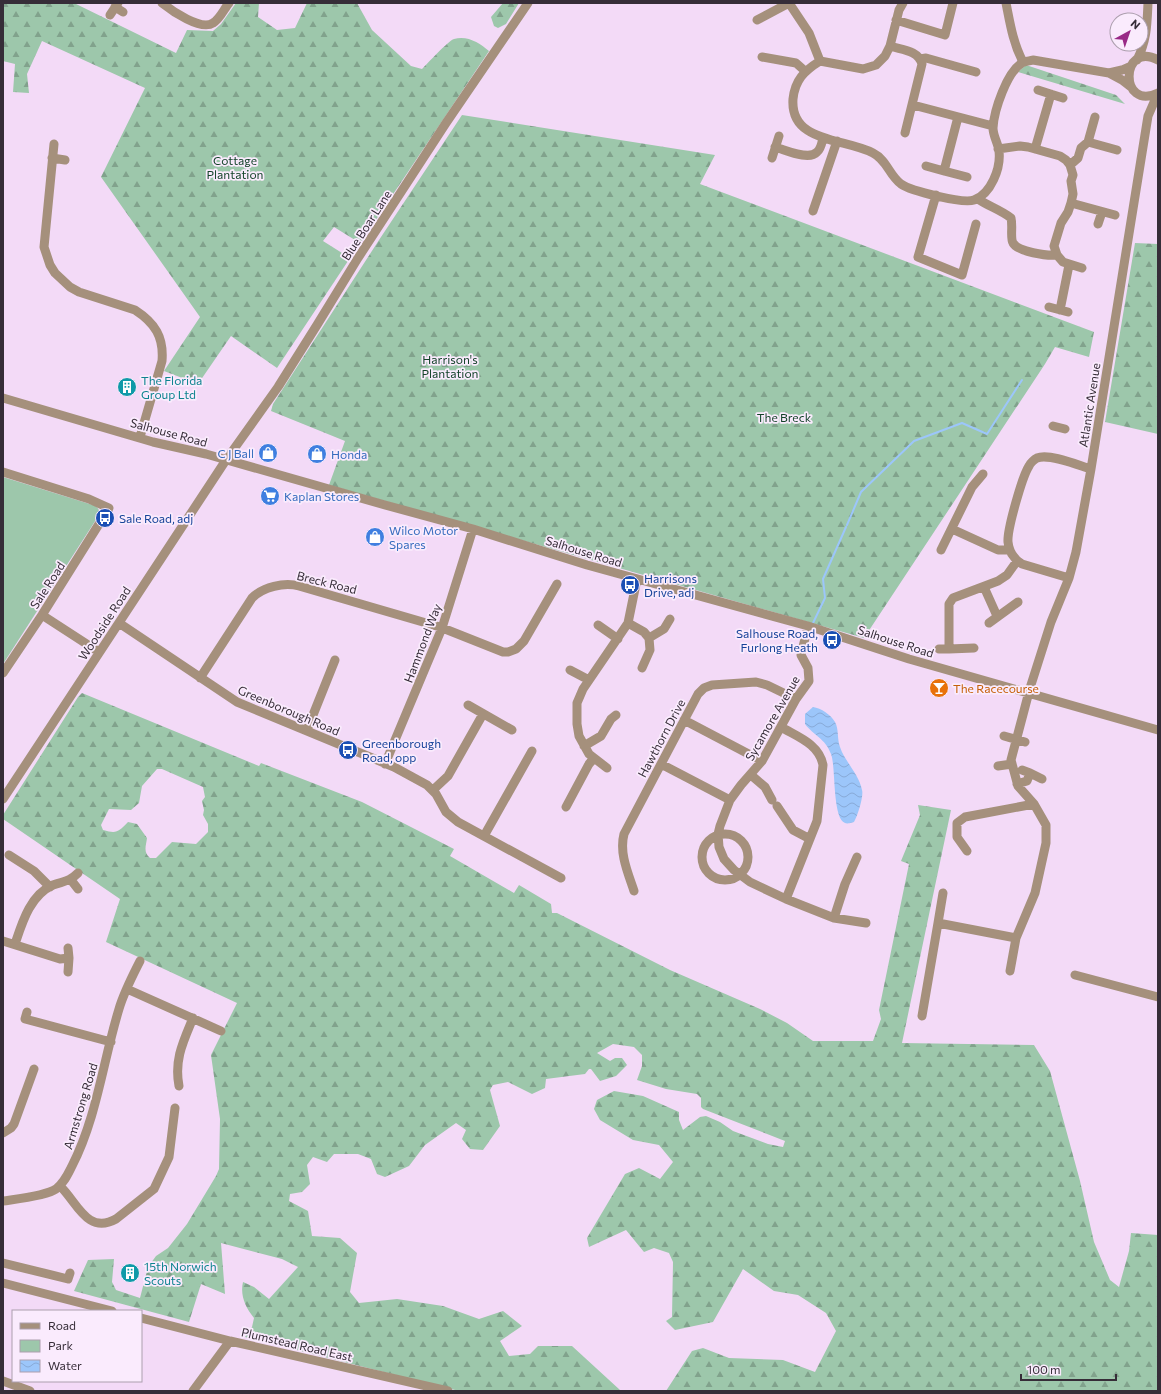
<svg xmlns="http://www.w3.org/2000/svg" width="1161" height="1394" viewBox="0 0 1161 1394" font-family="Commissioner,sans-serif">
<defs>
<pattern id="forest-firs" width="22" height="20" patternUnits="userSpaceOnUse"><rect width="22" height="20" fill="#9dc7ab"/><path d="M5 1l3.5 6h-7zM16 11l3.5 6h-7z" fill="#81a28c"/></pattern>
<pattern id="water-waves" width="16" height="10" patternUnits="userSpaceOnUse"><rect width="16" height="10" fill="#9cc6fa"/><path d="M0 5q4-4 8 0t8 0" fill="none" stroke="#87aad7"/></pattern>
</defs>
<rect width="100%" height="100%" fill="#f3daf7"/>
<!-- forest -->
<path fill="url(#forest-firs)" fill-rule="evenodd" d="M3,3h71l102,50 11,-23 26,1 8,-7 15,-21h23l-1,14 19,13 18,-2 12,-25h50l15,27 39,36 11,3c6,-6 26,-28 32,-30 13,-4 26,4 35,12l-134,200 -5,-3 5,-8 -21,-13 -11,14 27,17 -73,110 -46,-32 -33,48 -34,-13 36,-54 -99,-140 44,-89 -103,-47 -15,33 2,19 -16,-1 2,-28 -12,-3z
M503,3h16l-13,21 -8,4 -4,-2 -3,-9z
M1026,65l90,30 9,9 -107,-32z
M462,115l253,40 -15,29 394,148 -5,25 -34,-10 -10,17 -181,274 -535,-153 16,-44 -74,-30 2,-7 106,-164z
M1135,243l23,1v190l-53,-12z
M82,693l177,73 2,-3 101,39 92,47 -4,7 64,37 5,-8 32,19 1,9h5l113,57 90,39 27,14 26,18h60l8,-22 -2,-9 30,-146 -8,-3 19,-46 -2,-10 33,5 -49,233 132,2 16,26 30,110 14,61 16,38 9,7 10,-36 2,-18 27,2v156h-492l26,-40 11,-3 26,10 54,2 32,12 21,-41 -10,-18 -28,-18 -24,-4 -31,-22 -30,53 -38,8 -9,-9 6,-4 1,-55 -4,-9 -15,-5 -10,4 -18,-22 -37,17 -2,-9 38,-64 14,-6 21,11 13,-17 -14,-17 -26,-5 -33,-20 -6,-11 3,-9 17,-9 29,5 36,16v8l4,10 17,-13 6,-1 14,6 13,9 35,13 15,3 2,-6 -82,-32 -2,-2v-9l-4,-4 -31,-5 -29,-9 5,-14v-11l-8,-8 -21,-3 -16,9 13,8 5,-3h7l5,7 -11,11 -16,5 -9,-12h-2l-4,5 -39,5 -1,9 -13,6 -24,-12 -15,3 -3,5 10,36 -17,24 -13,-1 -8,-10 4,-9 -10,-7 -31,22 -16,21 -24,11 -8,-3 -6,-15 -13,-5h-24l-7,8 -14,-5 -6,8 3,19 -8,8 -12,2 -1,7 19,10 4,25 28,2 17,15 -7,39 9,11 38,-4 46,7 36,13 24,-8 19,15 -22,15 9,15 21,-2 8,-8h34l48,44 3,1h-164l-214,-54 7,-10 2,-9c-9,-11 -14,-23 -11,-36l11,5 15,12 29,-32 -16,-8 -61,-16 4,51 -24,-10 -12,38 -115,-31 14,-31 26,-1 -2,23 4,8 24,8 8,-31 8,-11 12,-8 19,-24 29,-48 3,-7 1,-50 -9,-64 26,-52 -131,-61 14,-43 -117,-80v-4l75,-118zM157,769h5l41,18 2,10 -3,4 2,9 -1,5 5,9v8l-12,12 -24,-2 -16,16h-6c-7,-6 -4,-12 -3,-20l-10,-14 -9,-2c-10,10 -11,12 -25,8l-2,-5 8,-16 22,1 8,-7 3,-17z"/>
<!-- park -->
<path fill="#9dc7ab" d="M3,477l90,28c5,2 7,5 6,10l-96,149z"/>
<!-- water -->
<path fill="url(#water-waves)" d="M813,707c8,1 18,8 22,15 4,7 2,17 5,25 5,15 19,27 22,43 2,6 -5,28 -8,32 -3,1 -7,2 -9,1 -13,-5 -9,-57 -14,-69 -6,-16 -17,-18 -26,-30v-10z"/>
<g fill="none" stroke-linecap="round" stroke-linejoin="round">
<!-- stream -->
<path stroke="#9cc6fa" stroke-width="2" d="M847,525l14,-33 53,-51 48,-18 25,11 35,-54
M813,623l12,-25 -2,-19 23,-52"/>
<!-- minor -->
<path stroke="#a5907c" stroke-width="9" d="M162,3c10,8 39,28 51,20 7,-4 11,-14 16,-20
M789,3l20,30 11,28
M903,3l-4,7 -9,36 -5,10 -9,9 -13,4 -43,-8c-16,10 -25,19 -27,38 -3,44 51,39 80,54 14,7 16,22 28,31 10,7 62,20 73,16 17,-6 27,-32 25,-49 -1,-8 -6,-15 -6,-23 1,-18 14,-56 29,-65 3,-2 8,-2 11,-3l76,13 13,7 9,7
M1006,3c4,20 7,40 17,59
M115,7l8,5
M110,15l8,-12
M757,20l32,-17
M896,20l49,15 8,-32
M890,46c12,4 28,4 32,18l-17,69
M762,57l34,6 9,8
M920,59l6,-1 50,14
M1137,60c10,-20 10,-35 11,-57
M1158,60c-38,-20 -39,52 0,33
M1109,73l13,-3 9,-4
M1038,90l25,8
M913,105l80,21
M958,117l-14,54 23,6
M1088,142l7,-25
M54,144l-10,103 6,18 5,8 15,14 9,5 56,18c20,13 29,27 27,51l-22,76
M775,147c11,3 34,14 42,5 4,-3 5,-10 6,-14
M998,149l22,-3 8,1 32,9 6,4 4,5 3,10 -2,6 2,13 -2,9 -3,9 -7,11 -7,23 3,9 6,7 19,6
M1035,149l16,-55
M52,158l13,2
M772,158l7,-22
M1070,165l8,-7 3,-10 7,-6 29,8
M926,166l18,5
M936,195l-18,62 44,18 14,-51
M978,199c10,7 23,11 33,19 2,8 -1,20 2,25 5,9 34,13 44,12
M1071,203l44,12
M813,211l24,-70
M1098,224l4,-12
M1049,307l19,5
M1060,310l9,-45
M3,398l150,44 53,12 179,51 88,24 114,36 221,61 101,33 249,71
M1053,426l12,3
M3,472l86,27 20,9 -67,107 -39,58
M952,529l46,21h12
M941,550l31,-63 11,-13
M1069,578l-47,-14c-8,-5 -13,-11 -14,-22 -1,-12 14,-65 21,-76 1,-3 6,-7 8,-8 12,-5 41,7 54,11
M984,587l13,29
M42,615l57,37
M119,623l118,79 157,65 33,18 9,9 10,18 12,10 103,56
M628,623l16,9 5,6 1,12 -8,18
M989,623l29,-21
M598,625l20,14
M808,626l-7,29 7,13 1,13 -13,18 -34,62 -21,24 -11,15 -10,26 -2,8 1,13 5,12 10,11 16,12 36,17 48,19 32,5
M649,638l15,-9 6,-10
M974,648l-25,1v-45l4,-6 45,-17 9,-6 10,-14
M939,649h10
M570,670l19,10
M200,678l52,-80c11,-11 32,-16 47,-12l141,41 63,25h5l8,-3 8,-8 33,-57
M468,705l44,25
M684,720l78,41
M781,727c17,10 38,17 42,38l-6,56 -31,78
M307,730l28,-70
M1004,736l21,6
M584,746l17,-10 10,-17 5,-4
M385,764l57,-136 31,-99
M661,764l69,36
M998,766l14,-2
M607,768l-18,-14 -10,-18 -2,-12v-21l6,-14 45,-66 9,-44
M1030,773l12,6
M751,775l14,12 7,13
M1017,784l10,-3 3,-8 -8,-3
M433,790l15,-14 35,-62
M3,799l223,-339 52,-73 39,-62 41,-67 88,-135 82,-120
M777,806l16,24 17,9
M566,807l23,-43 5,-6
M702 857a23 23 0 1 1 46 0a23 23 0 1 1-46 0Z
M484,836l48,-85
M967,851l-10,-14v-14l8,-6 69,-13
M9,855l25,16 16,16
M71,880l7,9
M634,891c-6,-18 -15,-38 -10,-57l74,-140 6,-6 8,-3 44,-3 11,3 29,14
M943,893l-5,30 78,15
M834,918l11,-34 12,-27
M3,941l57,18 9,-1 -1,14
M15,944c7,-21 15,-49 38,-59 11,-4 16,-3 25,-12
M68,948l1,10
M1010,971l6,-33 19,-45 11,-50v-18l-12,-21 -16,-18 -7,-26 19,-72 21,-66 18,-44 7,-26 15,-83 57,-353 10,-23
M1075,975l83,22
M127,989l94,42
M27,1012l-2,7 86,23
M922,1016l16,-93
M179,1086c-5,-26 4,-44 14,-68
M3,1133l8,-5 3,-4 20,-55
M60,1186c17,16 27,49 56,33l38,-30 15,-32 6,-49
M3,1201c13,-2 43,-5 53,-12 8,-6 12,-15 16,-23 25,-49 31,-105 47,-157 5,-17 13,-32 21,-48
M3,1263l65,16 2,-6
M3,1283l109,28
M141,1318l89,23 218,50
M3,1381l27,10
M193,1391l37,-50"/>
</g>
<!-- icons -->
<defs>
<symbol id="building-disc" viewBox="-11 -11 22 22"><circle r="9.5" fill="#0f9aa8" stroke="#faebfd"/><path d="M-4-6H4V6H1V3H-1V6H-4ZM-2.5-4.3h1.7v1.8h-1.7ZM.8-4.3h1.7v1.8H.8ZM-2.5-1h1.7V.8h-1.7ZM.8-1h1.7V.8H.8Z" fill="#fff"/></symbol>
<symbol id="shop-disc" viewBox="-11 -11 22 22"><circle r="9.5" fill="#3f7fe0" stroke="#faebfd"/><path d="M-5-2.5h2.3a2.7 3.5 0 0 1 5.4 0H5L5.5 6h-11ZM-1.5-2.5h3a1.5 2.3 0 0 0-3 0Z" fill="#fff"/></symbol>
<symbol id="supermarket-disc" viewBox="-11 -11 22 22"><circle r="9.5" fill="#3f7fe0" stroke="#faebfd"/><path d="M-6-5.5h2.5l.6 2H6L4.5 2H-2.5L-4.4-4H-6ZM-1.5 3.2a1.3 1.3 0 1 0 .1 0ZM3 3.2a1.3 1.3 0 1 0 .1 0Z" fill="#fff"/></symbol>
<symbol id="bus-disc" viewBox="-11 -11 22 22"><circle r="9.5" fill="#1a4fb4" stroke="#faebfd"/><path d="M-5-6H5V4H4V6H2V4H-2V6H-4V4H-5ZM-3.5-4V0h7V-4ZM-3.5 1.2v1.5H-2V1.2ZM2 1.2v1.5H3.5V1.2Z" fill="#fff"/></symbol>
<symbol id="bar-disc" viewBox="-11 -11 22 22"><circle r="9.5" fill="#e8710a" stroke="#faebfd"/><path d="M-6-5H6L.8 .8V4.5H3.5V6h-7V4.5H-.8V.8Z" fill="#fff"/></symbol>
</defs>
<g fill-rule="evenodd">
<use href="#building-disc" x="116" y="376" width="22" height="22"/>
<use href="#shop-disc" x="257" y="442" width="22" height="22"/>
<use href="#shop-disc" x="306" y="443" width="22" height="22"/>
<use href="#supermarket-disc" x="259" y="485" width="22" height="22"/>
<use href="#bus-disc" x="94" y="507" width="22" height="22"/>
<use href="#shop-disc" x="364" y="526" width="22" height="22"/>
<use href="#bus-disc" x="619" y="574" width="22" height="22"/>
<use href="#bus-disc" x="821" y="629" width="22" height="22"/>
<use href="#bar-disc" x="928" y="677" width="22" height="22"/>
<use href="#bus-disc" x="337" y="739" width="22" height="22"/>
<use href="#building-disc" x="119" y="1262" width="22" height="22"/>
</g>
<g text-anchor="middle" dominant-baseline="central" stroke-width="3.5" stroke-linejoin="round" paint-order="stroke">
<!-- park labels -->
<g font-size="12" fill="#134329" stroke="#faebfd">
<text x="235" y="160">Cottage<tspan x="235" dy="14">Plantation</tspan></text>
<text x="450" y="359">Harrison's<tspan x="450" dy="14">Plantation</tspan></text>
<text x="784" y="417">The Breck</text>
</g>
<!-- street labels -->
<g font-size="12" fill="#362d38" stroke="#faebfd">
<text transform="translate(366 225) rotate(-57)">Blue Boar Lane</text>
<text transform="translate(1089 405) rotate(-81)">Atlantic Avenue</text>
<text transform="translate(169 432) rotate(15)">Salhouse Road</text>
<text transform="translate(584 551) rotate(17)">Salhouse Road</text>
<text transform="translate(327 582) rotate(14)">Breck Road</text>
<text transform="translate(47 585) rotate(-57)">Sale Road</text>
<text transform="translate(104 623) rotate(-57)">Woodside Road</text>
<text transform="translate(896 641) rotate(18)">Salhouse Road</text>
<text transform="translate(422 643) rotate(-69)">Hammond Way</text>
<text transform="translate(289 710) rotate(23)">Greenborough Road</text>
<text transform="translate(772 718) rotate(-60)">Sycamore Avenue</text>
<text transform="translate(661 738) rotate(-62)">Hawthorn Drive</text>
<text transform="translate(80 1106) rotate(-73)">Armstrong Road</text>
<text transform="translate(297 1344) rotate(13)">Plumstead Road East</text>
</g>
<!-- culture labels -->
<g font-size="12" fill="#0d838f" stroke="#faebfd" text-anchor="start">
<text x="141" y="380">The Florida<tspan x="141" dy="14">Group Ltd</tspan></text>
<text x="144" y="1266">15th Norwich<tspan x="144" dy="14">Scouts</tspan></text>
</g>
<!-- shop labels -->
<g font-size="12" fill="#366cbe" stroke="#faebfd" text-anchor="start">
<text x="254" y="453" text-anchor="end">C J Ball</text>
<text x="331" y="454">Honda</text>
<text x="284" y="496">Kaplan Stores</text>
<text x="389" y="530">Wilco Motor<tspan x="389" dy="14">Spares</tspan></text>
</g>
<!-- transit labels -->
<g font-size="12" fill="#164399" stroke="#faebfd" text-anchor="start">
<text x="119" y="518">Sale Road, adj</text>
<text x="644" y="578">Harrisons<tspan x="644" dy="14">Drive, adj</tspan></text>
<text x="818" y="633" text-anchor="end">Salhouse Road,<tspan x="818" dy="14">Furlong Heath</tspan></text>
<text x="362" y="743">Greenborough<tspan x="362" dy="14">Road, opp</tspan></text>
</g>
<!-- food labels -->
<g font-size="12" fill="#c56008" stroke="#faebfd" text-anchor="start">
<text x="953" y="688">The Racecourse</text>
</g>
</g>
<!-- border -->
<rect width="1161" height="1394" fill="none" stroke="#362d38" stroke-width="8"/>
<!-- legend -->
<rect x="12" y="1310" width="130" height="72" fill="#faebfd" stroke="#ac9fae"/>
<rect x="20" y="1323" width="20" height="6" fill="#a5907c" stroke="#ac9fae"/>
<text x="48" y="1330" font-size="12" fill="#362d38">Road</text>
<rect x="20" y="1340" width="20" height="12" fill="#9dc7ab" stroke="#ac9fae"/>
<text x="48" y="1350" font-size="12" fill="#362d38">Park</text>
<rect x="20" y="1360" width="20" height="12" fill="url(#water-waves)" stroke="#ac9fae"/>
<text x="48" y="1370" font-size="12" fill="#362d38">Water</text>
<!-- north arrow -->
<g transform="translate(1129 32) rotate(40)"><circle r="19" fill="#faebfd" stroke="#ac9fae"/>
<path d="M0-3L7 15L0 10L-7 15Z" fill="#992987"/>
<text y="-6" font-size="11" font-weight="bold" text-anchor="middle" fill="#362d38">N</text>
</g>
<!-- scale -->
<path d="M1021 1374v6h95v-6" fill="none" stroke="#362d38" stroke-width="2"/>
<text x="1027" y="1374" font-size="12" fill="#362d38" stroke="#faebfd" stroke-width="3" paint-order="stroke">100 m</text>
</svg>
